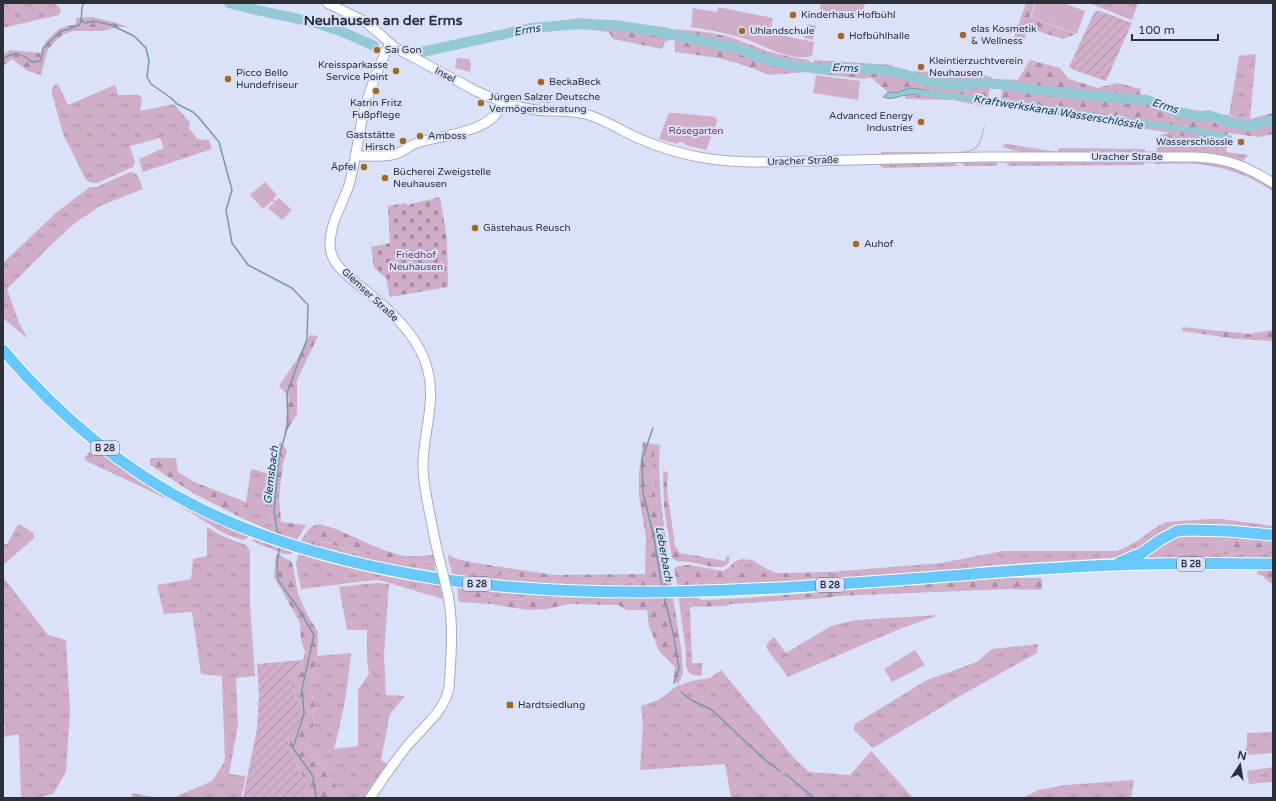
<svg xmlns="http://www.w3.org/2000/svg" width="1276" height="801" viewBox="0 0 1276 801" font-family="'Varela Round',sans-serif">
<defs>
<pattern id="grass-tufts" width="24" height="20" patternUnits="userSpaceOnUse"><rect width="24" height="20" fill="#d0aec8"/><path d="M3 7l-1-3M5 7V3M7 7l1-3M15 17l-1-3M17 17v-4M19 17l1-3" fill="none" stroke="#a98ea3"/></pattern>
<pattern id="forest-firs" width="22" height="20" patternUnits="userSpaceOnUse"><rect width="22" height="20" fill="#d0aec8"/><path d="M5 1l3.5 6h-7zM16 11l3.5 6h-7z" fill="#a98ea3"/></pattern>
<pattern id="cemetery-stones" width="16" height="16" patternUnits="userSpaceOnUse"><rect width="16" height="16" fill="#d0aec8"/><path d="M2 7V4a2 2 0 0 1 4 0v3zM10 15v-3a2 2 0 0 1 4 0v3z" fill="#a98ea3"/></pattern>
<pattern id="garden-furrows" width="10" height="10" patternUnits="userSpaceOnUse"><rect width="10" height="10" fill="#d0aec8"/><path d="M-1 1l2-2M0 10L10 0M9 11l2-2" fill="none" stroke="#a98ea3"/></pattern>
</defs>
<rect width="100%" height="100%" fill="#dae1f9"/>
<!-- grass -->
<path fill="url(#grass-tufts)" d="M3,3h51l6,5 1,3 -2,4 -56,13z
M1089,3h49l-6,17z
M1256,54l-6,65 -21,-4 10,-59z
M58,84l10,21 47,-20 3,10h20l3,2 1,3 -2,11 34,-7 16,19 -1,5 8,11 12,1 3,9 -69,23 -4,-13 25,-11 -4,-10 -30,8 5,17 -2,4 -36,16c-5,0 -8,0 -12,-5l-22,-44 -11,-41v-5l3,-3z
M513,95l18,4 20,1 -1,3 -18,-1 -20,-4z
M669,113h9l-1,7 -7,11 -7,-4z
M984,125h1c-5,20 -4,27 -26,28v-1c21,-2 20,-8 25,-27z
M1170,133l28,7 29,5 -1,7 22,3 -5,6 -20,-5 -20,-3 -47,-1 4,-17z
M1004,143l3,1 57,9h-38l-14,-3 -9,-3z
M882,152h74l-76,2z
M1025,161h119l1,2 -2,2 -132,1 -5,-2 3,-2z
M1154,161h58l32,10 29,16v5c-20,-16 -52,-26 -77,-28 -13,-1 -27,0 -40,0l-3,-2z
M995,162l3,2 -2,2h-31l-2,-2 -5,-1z
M956,163v2l6,1 -79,2 -5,-4z
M130,172c9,0 10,10 13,17l-43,17 -25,17 -25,23 -43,43 12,34 9,16 -25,-21v-55l55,-52 32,-24h7z
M660,445c-3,37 3,74 8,110l-7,-3 -4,-47 -6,-34 4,-20z
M96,446l152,88v4l-5,2 -20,-7 -49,-31 -88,-41 -2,-3z
M251,469l19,5 1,57 -25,-11v-18z
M1208,519h14l51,7v6l-85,-5 -57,28 -19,3 -116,7 -13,1 -17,5 -134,9 -140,7 8,-6 27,1 104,-9 -1,-1 111,-9 62,-12h114c7,-3 14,-6 20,-10 11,-7 18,-15 30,-19z
M18,524l3,1 12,8 1,5 -31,27v-21h4z
M207,527l15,9 24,9 4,6v53l5,72 -19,2 2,47 -9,49 17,2 -5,22h-68l39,-17 13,-20 -3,-85 -21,-2 -9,-62 -28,2 -7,-29 34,-6 2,-20 14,-3z
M1178,534l95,2v7l-54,-3 -2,14 56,-1v5l-130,3 -2,-5z
M252,536l42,15 -3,3h-7l-28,-11 -3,-2z
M318,540l35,11 33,7 48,4 1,9 -51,-8 -67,-17z
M299,553l140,30 4,16 -64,-19 -15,1 -61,8h-2l-5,-25z
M742,559l10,1 15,9 10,4h-41l-1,-4 2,-3 -3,-4z
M449,562l25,9 82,10 79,1 7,6 -105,-4 -84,-8z
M3,577l45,58 18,5 4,71 -4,61 -13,22 -16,4h-16l-2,-64 -15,3 1,-11 -2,-6z
M378,583l11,1 -5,72 2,39 19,1 -15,18 -9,46 6,4 -21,34h-25l-7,-17 -28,-35 7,-17 1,-24 -4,-22 7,-27 34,-3c-3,33 -8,63 -17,96l24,-3v-56l11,-16 -2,-15v-29h-20l-8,-43 25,-3z
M456,583l186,13v2l-10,4 -15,-3 -48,-2 -62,3 -25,-5 -8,-7 -17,-1z
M692,596l-2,11 2,56h10v12c-5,1 -11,1 -14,-4 -3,-4 -2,-11 -2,-15 -1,-20 -6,-40 -7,-59z
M939,615l-42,15 -109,47 -21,-28c-1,-6 3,-9 7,-12l12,16 45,-27 25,-6z
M1038,644l-1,9 -77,43 -87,52 -19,-18 1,-6 72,-44 50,-18 15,-13z
M721,670l74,89 14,13 41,3 21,-24 42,47h-182l-6,-34 -85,6 3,-46 -2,-18 17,-6 8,-5 9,-8 16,-6 19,-3z
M1273,732v21l-35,3 7,-4 2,-9v-10z
M1273,767v15l-24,2 -2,-13z
M1134,780l-3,18h-108l15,-8 28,-5z
M132,793l28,5h-29z"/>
<!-- forest -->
<path fill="url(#forest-firs)" d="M1026,3h9l-5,14 45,17 -12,5 -35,-11 -5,14 -10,-1z
M92,17l17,4 19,6h-11l-14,4h-30l-11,4 -14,14 -7,26 -13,-4 -16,-12 -9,7v-11l7,-5 32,3 3,-11 15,-14 16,-4v-6z
M579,18l90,10 4,3 -1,9 -7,1 -3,8 -49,-10 -4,-7 -45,-5 -3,-6z
M677,29c17,2 33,3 49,7 14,4 27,10 41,15 13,4 28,7 42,9l1,3 -2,9 -38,3 -33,-12 -19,-5 -43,-6v-10l-1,-2 1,-9z
M815,60l77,5 3,3 7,3 36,1 19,4 12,-5 13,5 10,1 -5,28 -5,1 -29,-6 -48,-1v-4l24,1 2,-4 -21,-4 -15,5 -7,-1 -18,-15 -6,2 -54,-6 2,-10z
M1030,60l30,8 9,11 29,9 19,-5 24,6 -1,8 29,9 81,13 23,-6v21l-14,3 -31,-4 -1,12 -29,-5 -28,-7 -171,-28 6,-26 13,1z
M1059,148l86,1v3l-81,1 -7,-1z
M1182,327l67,7 24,-4v11l-37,-2 -53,-8z
M310,335l8,1 -21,44v34l-13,21 5,-38 -10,-11 17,-25z
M280,441l7,9 -4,14 -4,32 2,26 25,3 -9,15 -26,-9 -1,-57z
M643,442l17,3 -5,6 -4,21 6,33 4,47 7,3 4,32 -30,1 -7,-6 -79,-1 -82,-10 -25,-9 -1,-7 9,4 18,4 80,12 90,-1 1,-37 -7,-41v-23z
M150,458h26l2,14 16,10 52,20v18l-53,-27 -43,-28z
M663,471l5,1 -1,17 8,57 5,7 45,8 1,-4 3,-1c3,20 -29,7 -39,6 -7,-1 -12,1 -18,-4l-8,-52z
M319,524c30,7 56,27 87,32 10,1 18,-1 28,-1v7l-48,-4 -33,-7 -34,-11 -2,6 -16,-5c5,-8 8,-15 18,-17z
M1219,540l54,3v10l-56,1z
M276,554l15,7 2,5 5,28 9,20 11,18 -1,24 -7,27 4,22 -1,24 -7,17 28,35 7,17h-37l2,-16 -14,-26 -5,-18 12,-30 -9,-30 13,-18 2,-8 -4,-12 -1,-17 -26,-46z
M734,562l3,4 -2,3 1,4h50l44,-1 2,1 -3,2 -102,7 -27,-1 -8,6h-14l-4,-18 4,-3 11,-1 34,6 7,-4z
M1259,568h14v17l-12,-10 -4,-1z
M1006,578h36v12l-33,-1 -173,7 -8,2 -97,6 -6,2 -35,1 2,-11 11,4 44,-2z
M457,587l17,1 8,7 25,5 62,-3 48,2 15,3 10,-4 31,-1 9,58 1,19 -5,11 -2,-3 -3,2 2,-17 -16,-16 -10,-25 -2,-16h-20l-9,-5 -49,-1 -22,5 -20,1 -36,-6 -32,-2z"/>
<!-- cemetery -->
<path fill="url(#cemetery-stones)" d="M440,197l7,42 1,48 -58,10 -4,-19 -12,-10 -3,-21 19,-4 -2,-37 18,-3 1,2z"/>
<!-- park -->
<path fill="#d0aec8" d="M821,3h45l-8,16 -39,-8z
M1036,3h27l22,8 -8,23 -46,-17z
M718,7l55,11 -3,15 44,9 -2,14c-23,6 -48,-11 -69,-18 -17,-5 -34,-8 -52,-11l2,-19 24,4z
M807,24l9,2 -3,14 -9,-2z
M457,58l13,1 1,6 -1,7 -15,-4z
M816,75l44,6 -2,19 -45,-7z
M678,113l37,4 2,2v3l-11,28 -21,-5v-2l-7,-1 -1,2 -18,-5 4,-12 7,4 7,-11z
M265,182l12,13 -4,4 2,2 4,-3 13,12 -10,10 -14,-12 6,-5 -2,-2 -9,8 -13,-14z
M915,650l10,15 -33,17 -8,-13z"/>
<!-- garden -->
<path fill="url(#garden-furrows)" d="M1096,11h4l32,12 -26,58 -32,-11 -5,-3 25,-54z
M303,660l-13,18 9,30 8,3 -2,14 -18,13 5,18 14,27 -2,15h-61l14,-69 2,-34 -2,-31z"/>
<!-- water -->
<path fill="#92c9d5" stroke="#739ba6" d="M910,88l21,3 -2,5c-8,-1 -16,-2 -23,-1 -9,1 -14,6 -23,2l5,-5 7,1z"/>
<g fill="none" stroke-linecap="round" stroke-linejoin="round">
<!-- stream -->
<path stroke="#739ba6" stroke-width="1.5" d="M81,19l1,2 3,2 9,-2 17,4 23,11 12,12 3,13 -2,16 4,7 20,14 6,6 16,8 7,7 19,23 13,48 -6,20 6,33 16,22 44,23 16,17 -1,34 -20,54 1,32 -9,31 -5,55 4,25
M3,59c12,-9 19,-5 29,3l9,-1 2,-13 18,-17 9,-2 9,-4 2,-3 1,-15 2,-4
M653,428l-11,31 1,33 11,46 8,50
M280,546l-3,16 1,18 20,28 16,27 -12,54 2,25 -11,34 20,28 3,22
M664,597l9,35 6,36 -5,15
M681,692l10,8 21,10 52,49 16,12
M787,775l27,23"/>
<!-- canal -->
<path stroke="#92c9d5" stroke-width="6" d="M923,93l71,8 203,30 32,7"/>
<!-- river -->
<path stroke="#92c9d5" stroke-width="10" d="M229,3c30,9 62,13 93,22 18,5 35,13 52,21
M417,53l115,-25 48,-4 34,1 47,7 79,17 22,9 32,8 32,3h49l25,4 38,11 28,1 19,-2 22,2 29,5 80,8 31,2 26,10 25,7 10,-2 24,8 18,3 23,-6"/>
<defs>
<path id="tertiary" d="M327,3l37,18 17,14 13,12 82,44c19,9 39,16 60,19 16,2 33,0 49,4 20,5 36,17 55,25 40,17 75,23 118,23l227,-5h209c32,1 52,9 79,26
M390,43c-11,23 -20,44 -26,68 -6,24 -8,50 -15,74 -7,20 -19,38 -19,60 0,7 4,17 9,22 9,10 21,19 32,28 24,20 50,45 57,76 8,32 -5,63 -5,95 0,14 3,27 5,39 4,19 7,38 12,56
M355,156c12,0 25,1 37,-1 9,-1 16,-9 25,-12 26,-9 75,-9 85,-40
M370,798c12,-18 24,-36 38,-53 15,-18 36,-33 41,-57 2,-31 5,-62 -1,-93"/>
<path id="primary" d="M3,350c55,65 121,121 198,159 75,37 156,57 238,70 161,23 323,11 484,-1 45,-3 90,-8 135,-10 71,-5 143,-5 215,-4
M1120,562l22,-9 18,-13 17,-9 11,-1 40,1 45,4"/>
</defs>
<!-- tertiary casing -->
<use href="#tertiary" stroke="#a6acc3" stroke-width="11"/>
<!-- primary casing -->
<use href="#primary" stroke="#fff" stroke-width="13"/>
<!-- tertiary -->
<use href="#tertiary" stroke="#fff" stroke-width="9"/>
<!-- primary -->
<use href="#primary" stroke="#68c7fb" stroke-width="11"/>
<defs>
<path id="tertiary-bridge" d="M440,561l8,34"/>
</defs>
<!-- tertiary-bridge casing -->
<use href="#tertiary-bridge" stroke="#a6acc3" stroke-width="11" stroke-linecap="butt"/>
<!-- tertiary-bridge -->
<use href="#tertiary-bridge" stroke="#fff" stroke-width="9"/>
</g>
<!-- markers -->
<g fill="#a26828" stroke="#dae1f9" stroke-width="1.5">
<circle cx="793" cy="15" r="4"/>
<circle cx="742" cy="31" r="4"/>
<circle cx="963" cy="35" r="4"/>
<circle cx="841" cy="36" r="4"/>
<circle cx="377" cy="50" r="4"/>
<circle cx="921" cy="67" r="4"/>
<circle cx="396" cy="71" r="4"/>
<circle cx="228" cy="79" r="4"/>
<circle cx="541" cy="82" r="4"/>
<circle cx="376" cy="91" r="4"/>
<circle cx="481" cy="103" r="4"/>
<circle cx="921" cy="122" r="4"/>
<circle cx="420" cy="136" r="4"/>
<circle cx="403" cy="141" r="4"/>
<circle cx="1241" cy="142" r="4"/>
<circle cx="364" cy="167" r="4"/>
<circle cx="385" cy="178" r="4"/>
<circle cx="475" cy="228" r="4"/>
<circle cx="856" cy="244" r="4"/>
<rect x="506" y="701" width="8" height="8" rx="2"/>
</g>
<g text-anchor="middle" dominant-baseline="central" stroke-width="4" stroke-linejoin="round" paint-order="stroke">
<!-- shield labels -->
<g fill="#dae1f9" stroke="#606472" stroke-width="1">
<rect x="91" y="441" width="28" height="14" rx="3"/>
<rect x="1177" y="557" width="28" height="14" rx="3"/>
<rect x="463" y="577" width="28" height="14" rx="3"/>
<rect x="816" y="578" width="28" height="14" rx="3"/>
</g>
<g font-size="9" font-weight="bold" fill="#2c2f38">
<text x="105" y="448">B 28</text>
<text x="1191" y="564">B 28</text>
<text x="477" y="584">B 28</text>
<text x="830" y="585">B 28</text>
</g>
<!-- poi labels -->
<g font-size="10" fill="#2c2f38" stroke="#dae1f9" text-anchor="start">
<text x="801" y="15">Kinderhaus Hofbühl</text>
<text x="971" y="29">elas Kosmetik<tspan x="971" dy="12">&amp; Wellness</tspan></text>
<text x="750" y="31">Uhlandschule</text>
<text x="849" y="36">Hofbühlhalle</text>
<text x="385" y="50">Sai Gon</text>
<text x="929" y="61">Kleintierzuchtverein<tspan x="929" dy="12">Neuhausen</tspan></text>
<text x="388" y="65" text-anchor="end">Kreissparkasse<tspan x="388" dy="12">Service Point</tspan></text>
<text x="236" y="73">Picco Bello<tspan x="236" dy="12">Hundefriseur</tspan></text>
<text x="549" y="82">BeckaBeck</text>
<text x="489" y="97">Jürgen Salzer Deutsche<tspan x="489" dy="12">Vermögensberatung</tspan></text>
<text x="376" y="103" text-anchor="middle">Katrin Fritz<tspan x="376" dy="12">Fußpflege</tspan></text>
<text x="913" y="116" text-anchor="end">Advanced Energy<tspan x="913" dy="12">Industries</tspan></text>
<text x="395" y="135" text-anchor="end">Gaststätte<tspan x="395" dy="12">Hirsch</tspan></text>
<text x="428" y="136">Amboss</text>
<text x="1233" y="142" text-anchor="end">Wasserschlössle</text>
<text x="356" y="167" text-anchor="end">Äpfel</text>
<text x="393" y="172">Bücherei Zweigstelle<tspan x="393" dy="12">Neuhausen</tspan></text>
<text x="483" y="228">Gästehaus Reusch</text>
<text x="864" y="244">Auhof</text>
<text x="518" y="705">Hardtsiedlung</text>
</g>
<!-- street labels -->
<g font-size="10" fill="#2c2f38" stroke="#dae1f9">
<text transform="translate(445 75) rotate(28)">Insel</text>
<text x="1127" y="157">Uracher Straße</text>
<text transform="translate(803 161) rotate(-2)">Uracher Straße</text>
<text transform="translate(370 295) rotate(43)">Glemser Straße</text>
</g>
<!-- park labels -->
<g font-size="10" fill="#693860" stroke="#dae1f9">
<text x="696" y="131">Rösegarten</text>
<text x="416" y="255">Friedhof<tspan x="416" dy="12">Neuhausen</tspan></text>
</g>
<!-- water labels -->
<g font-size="11" font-style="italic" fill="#053a44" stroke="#dae1f9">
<text transform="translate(527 30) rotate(-10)">Erms</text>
<text transform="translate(845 68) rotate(2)">Erms</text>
<text transform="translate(1165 106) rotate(18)">Erms</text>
<text transform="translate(1058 112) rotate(9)">Kraftwerkskanal Wasserschlössle</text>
<text transform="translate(271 475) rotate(-83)">Glemsbach</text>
<text transform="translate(664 554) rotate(80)">Leberbach</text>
</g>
<!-- district labels -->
<g font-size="14" font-weight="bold" fill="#2c2f38" stroke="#dae1f9">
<text x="383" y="20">Neuhausen an der Erms</text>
</g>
</g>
<!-- border -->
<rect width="1276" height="801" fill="none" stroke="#2c2f38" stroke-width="8"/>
<!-- north arrow -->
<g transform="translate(1240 765) rotate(12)" stroke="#dae1f9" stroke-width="3" paint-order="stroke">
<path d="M0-3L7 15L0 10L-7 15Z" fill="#2c2f38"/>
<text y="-6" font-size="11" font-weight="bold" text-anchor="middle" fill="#2c2f38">N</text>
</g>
<!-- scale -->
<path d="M1132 34v6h86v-6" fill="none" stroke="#2c2f38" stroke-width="2"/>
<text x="1138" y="34" font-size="12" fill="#2c2f38" stroke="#dae1f9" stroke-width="3" paint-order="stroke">100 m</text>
</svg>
